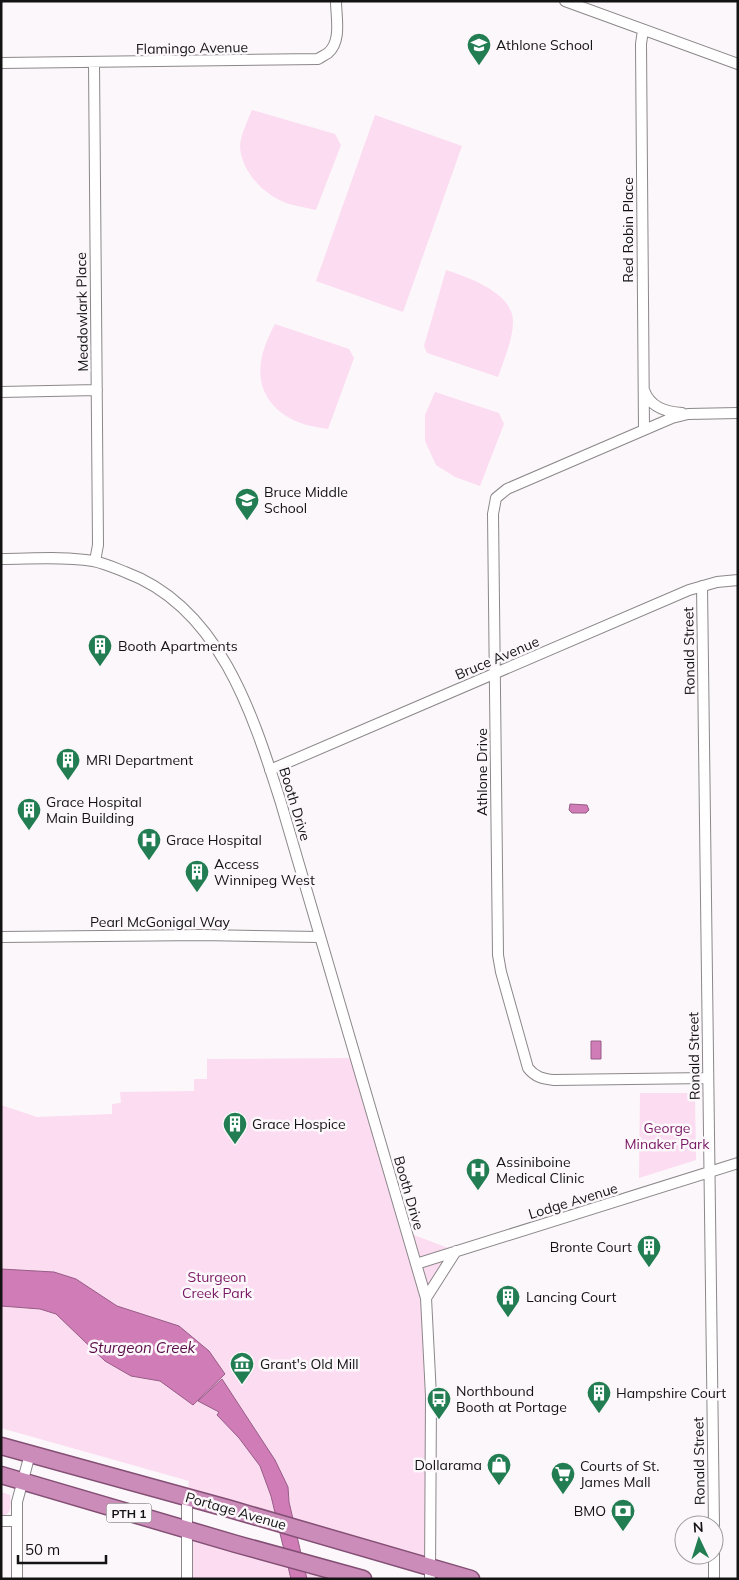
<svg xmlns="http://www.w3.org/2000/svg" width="739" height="1580" viewBox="0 0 739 1580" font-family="Mulish,sans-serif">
<rect width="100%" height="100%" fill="#fcf7fa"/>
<!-- green -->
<path fill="#fcdcf1" d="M252,110l83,24 6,11 -25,65c-9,-2 -19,-4 -27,-6 -24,-8 -47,-31 -49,-57 0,-11 8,-27 12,-37z
M375,115l87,31 -59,166 -87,-31z
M446,270c22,7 67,23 67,51 0,19 -9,38 -15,56l-71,-24 -3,-7z
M275,324l74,25 5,9 -26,71c-10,-2 -21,-3 -30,-7 -34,-14 -45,-43 -33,-76 3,-8 6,-15 10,-22z
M435,392l64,21 5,11 -24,62 -25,-9 -19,-12 -11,-24v-26z
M355,1058l51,174 50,19 -30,47 4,269 -243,-69 2,-17 -188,-53v-323l36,12 75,-3v-10l9,-1 -1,-11 74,-1v-12h13v-20z
M640,1093h55l1,67 -57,18z
M1,1492l9,3c1,7 2,15 -4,20h-5z
M187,1529l176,50h-176z"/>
<!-- water -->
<path fill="#cf7cb7" stroke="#975c86" d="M570,804l17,1 2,5 -3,3h-14l-3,-3z
M591,1041h10v18h-10z
M1,1269l53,3 22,7 41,27 62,20 30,25 16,23 -32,31 -33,-24 -29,-5 -26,-15 -49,-47 -16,-5 -39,-3z
M222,1379l53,81 13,27 1,15 18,77h-16l-20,-83 -11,-30 -21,-28 -22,-23 2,-3 -21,-11z"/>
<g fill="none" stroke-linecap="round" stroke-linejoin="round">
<defs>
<path id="minor" d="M565,1l173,63
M643,30l-2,14 3,385
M1,63l317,-4c3,-2 7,-4 10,-6 14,-12 8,-36 8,-52
M94,63l4,482 -3,16
M644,390c6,17 21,22 38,23
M1,392l96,-2
M1,559c30,0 62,-3 92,2 11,2 22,7 32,11 95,35 128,143 156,231l145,495 5,98 -1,183
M702,586l12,939
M270,770l419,-180 28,-8 21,-2
M1,937l201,-2 117,2
M708,1078l-154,2c-11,-1 -19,-3 -26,-12l-27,-96 -3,-17 -5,-441 3,-16 11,-9 165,-71 16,-4 50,-1
M416,1264l322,-101
M426,1298l30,-47
M1,1521h16
M714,1551v28
M17,1579v-77l13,-48
M187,1579v-81"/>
<path id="trunk" d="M1,1446l229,63 241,70
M1,1475l235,69 127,35"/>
</defs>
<!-- minor casing -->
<use href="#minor" stroke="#8c888a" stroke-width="12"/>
<!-- trunk casing -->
<use href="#trunk" stroke="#834f74" stroke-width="19"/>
<!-- minor -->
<use href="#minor" stroke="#fff" stroke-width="10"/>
<!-- trunk -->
<use href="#trunk" stroke="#cc8cba" stroke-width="16"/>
</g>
<!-- icons -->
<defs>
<symbol id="school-pin" viewBox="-11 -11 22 30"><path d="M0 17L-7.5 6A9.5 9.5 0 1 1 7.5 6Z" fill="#227d53" stroke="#fcf7fa"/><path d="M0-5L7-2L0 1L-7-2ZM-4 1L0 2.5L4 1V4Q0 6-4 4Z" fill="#fff"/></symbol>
<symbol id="building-pin" viewBox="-11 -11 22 30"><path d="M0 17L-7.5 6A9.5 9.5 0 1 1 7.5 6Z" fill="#227d53" stroke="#fcf7fa"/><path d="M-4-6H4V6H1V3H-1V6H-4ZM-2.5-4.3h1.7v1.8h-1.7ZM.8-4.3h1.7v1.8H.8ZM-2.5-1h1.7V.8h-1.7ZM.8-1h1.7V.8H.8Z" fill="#fff"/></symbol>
<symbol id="hospital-pin" viewBox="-11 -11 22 30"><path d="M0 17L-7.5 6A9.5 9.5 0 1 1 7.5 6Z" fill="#227d53" stroke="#fcf7fa"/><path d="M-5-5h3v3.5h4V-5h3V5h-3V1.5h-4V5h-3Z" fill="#fff"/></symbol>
<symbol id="museum-pin" viewBox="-11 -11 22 30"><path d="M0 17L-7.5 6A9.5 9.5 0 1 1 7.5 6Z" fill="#227d53" stroke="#fcf7fa"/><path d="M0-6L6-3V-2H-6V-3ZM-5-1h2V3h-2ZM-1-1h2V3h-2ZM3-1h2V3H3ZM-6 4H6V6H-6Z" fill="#fff"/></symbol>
<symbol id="bus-pin" viewBox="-11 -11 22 30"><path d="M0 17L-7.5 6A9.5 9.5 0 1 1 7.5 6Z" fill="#227d53" stroke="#fcf7fa"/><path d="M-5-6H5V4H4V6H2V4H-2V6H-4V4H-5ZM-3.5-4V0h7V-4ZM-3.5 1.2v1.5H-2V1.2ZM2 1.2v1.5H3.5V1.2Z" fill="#fff"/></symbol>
<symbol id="shop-pin" viewBox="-11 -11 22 30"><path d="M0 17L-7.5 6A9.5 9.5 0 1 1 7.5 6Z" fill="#227d53" stroke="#fcf7fa"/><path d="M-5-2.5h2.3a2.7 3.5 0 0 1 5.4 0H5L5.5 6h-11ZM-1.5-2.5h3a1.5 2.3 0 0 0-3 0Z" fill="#fff"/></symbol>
<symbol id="supermarket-pin" viewBox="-11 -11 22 30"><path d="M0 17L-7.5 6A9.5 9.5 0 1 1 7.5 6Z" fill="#227d53" stroke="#fcf7fa"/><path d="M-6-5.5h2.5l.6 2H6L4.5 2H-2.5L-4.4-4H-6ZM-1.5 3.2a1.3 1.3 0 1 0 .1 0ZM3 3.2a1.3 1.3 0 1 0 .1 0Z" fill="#fff"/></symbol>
<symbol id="bank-pin" viewBox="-11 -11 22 30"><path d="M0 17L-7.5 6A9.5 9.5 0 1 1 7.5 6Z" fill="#227d53" stroke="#fcf7fa"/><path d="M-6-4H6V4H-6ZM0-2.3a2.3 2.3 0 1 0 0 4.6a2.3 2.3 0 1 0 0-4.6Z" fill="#fff"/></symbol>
</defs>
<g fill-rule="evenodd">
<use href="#school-pin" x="465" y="31" width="28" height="38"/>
<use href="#school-pin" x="233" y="486" width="28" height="38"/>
<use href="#building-pin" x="86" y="632" width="28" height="38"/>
<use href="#building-pin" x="54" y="746" width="28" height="38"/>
<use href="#building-pin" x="15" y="796" width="28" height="38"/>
<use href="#hospital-pin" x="135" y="826" width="28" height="38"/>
<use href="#building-pin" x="183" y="858" width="28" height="38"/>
<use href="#building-pin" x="221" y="1110" width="28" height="38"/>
<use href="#hospital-pin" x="464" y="1156" width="28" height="38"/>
<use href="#building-pin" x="635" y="1233" width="28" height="38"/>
<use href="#building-pin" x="494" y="1283" width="28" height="38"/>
<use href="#museum-pin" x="228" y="1350" width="28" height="38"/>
<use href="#building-pin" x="585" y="1379" width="28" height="38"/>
<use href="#bus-pin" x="425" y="1385" width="28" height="38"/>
<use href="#shop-pin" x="485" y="1451" width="28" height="38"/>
<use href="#supermarket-pin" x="549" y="1460" width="28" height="38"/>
<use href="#bank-pin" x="609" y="1497" width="28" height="38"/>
</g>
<g text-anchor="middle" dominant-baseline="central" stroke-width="5" stroke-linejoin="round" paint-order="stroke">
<!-- shield labels -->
<rect fill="#fcf7fa" stroke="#5a5759" stroke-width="1" x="106.5" y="1503.5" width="45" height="19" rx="4"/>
<g font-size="12" font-weight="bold" fill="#141314">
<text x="129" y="1513">PTH 1</text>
</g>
<!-- poi labels -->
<g font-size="14" fill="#141314" stroke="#fcf7fa" text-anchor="start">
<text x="496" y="45">Athlone School</text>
<text x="264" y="492">Bruce Middle<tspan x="264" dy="16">School</tspan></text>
<text x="118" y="646">Booth Apartments</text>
<text x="86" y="760">MRI Department</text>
<text x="46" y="802">Grace Hospital<tspan x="46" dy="16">Main Building</tspan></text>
<text x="166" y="840">Grace Hospital</text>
<text x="214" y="864">Access<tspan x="214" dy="16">Winnipeg West</tspan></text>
<text x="252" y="1124">Grace Hospice</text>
<text x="496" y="1162">Assiniboine<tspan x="496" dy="16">Medical Clinic</tspan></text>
<text x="632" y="1247" text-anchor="end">Bronte Court</text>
<text x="526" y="1297">Lancing Court</text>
<text x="260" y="1364">Grant's Old Mill</text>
<text x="456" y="1391">Northbound<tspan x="456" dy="16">Booth at Portage</tspan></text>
<text x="616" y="1393">Hampshire Court</text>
<text x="482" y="1465" text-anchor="end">Dollarama</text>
<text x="580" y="1466">Courts of St.<tspan x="580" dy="16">James Mall</tspan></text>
<text x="606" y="1511" text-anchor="end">BMO</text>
</g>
<!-- street labels -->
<g font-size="14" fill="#141314" stroke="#fcf7fa">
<text transform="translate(192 48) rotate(-1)">Flamingo Avenue</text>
<text transform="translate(628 230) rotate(-90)">Red Robin Place</text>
<text transform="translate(82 312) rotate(-91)">Meadowlark Place</text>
<text transform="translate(689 651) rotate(-91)">Ronald Street</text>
<text transform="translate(497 658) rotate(-23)">Bruce Avenue</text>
<text transform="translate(482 772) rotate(-90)">Athlone Drive</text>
<text transform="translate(295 804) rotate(73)">Booth Drive</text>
<text x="160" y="922">Pearl McGonigal Way</text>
<text transform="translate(694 1056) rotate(-91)">Ronald Street</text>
<text transform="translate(409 1193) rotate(74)">Booth Drive</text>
<text transform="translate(573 1201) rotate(-17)">Lodge Avenue</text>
<text transform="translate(699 1461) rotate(-91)">Ronald Street</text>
<text transform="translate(236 1511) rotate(16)">Portage Avenue</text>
</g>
<!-- park labels -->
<g font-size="14" fill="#791764" stroke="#fcf7fa">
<text x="667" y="1128">George<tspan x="667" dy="16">Minaker Park</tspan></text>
<text x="217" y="1277">Sturgeon<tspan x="217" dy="16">Creek Park</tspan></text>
</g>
<!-- water labels -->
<g font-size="15" font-style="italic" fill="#580d48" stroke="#fcf7fa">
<text x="142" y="1347">Sturgeon Creek</text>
</g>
</g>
<!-- border -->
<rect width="739" height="1580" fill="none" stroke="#141314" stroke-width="5"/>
<!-- north arrow -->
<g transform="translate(699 1540) rotate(356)"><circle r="24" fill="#fcf7fa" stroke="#9f9c9e"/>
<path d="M0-4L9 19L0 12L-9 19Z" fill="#227d53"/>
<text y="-8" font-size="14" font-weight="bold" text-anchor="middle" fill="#141314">N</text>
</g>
<!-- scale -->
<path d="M18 1555v8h88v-8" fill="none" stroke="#141314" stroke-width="2.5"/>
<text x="25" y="1555" font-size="15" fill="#141314" stroke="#fcf7fa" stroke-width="4" paint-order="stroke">50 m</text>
</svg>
